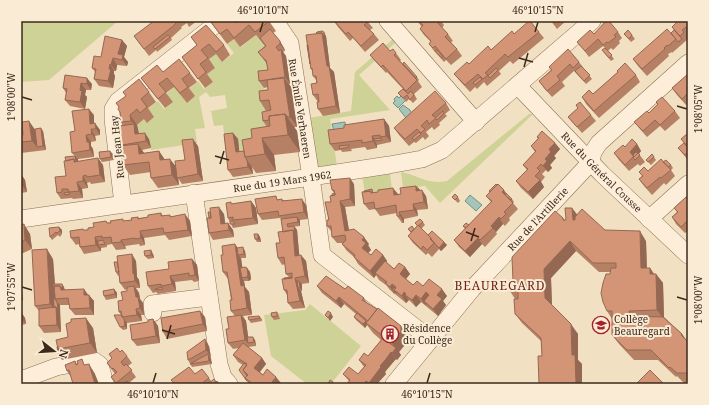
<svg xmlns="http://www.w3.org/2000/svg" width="709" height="405" viewBox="0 0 709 405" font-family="'Noto Serif',serif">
<rect width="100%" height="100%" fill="#f2e0c3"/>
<!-- green -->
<path fill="#cfd296" d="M21,21h97l-69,59 -28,2z
M399,34l3,3 -43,38 31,35 -60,9 8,54 -27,4 -9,-58 49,-8 4,-39z
M256,35l15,17 -2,15 -5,21v1l9,-1 -4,42 -29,29 -15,-18 -2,-16 -9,1 -3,-15 16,-3 -2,-13 -15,2 -4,-5 -7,5 6,31 -10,1 2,14 -46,7 -2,-11 -9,1 -3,-15 7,-6 3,-10 11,-8 6,8 8,-7 -6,-8 8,-7 13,16 2,-14 9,-8 6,8 9,-7 -6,-8 1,-15 8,-5 6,8 12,-9 -7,-9 7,-5 7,8z
M529,114h4l-93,89 -15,-17 -22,3 -2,-17c17,3 26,13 46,9z
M389,165l3,25 -27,4 -4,-25z
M310,304l51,42 -30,38h-24l-36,-28 -7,-41 41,-5z"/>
<!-- water -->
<path fill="#a6c5b9" stroke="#6b9487" d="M402,95l4,5 -8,8 -5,-5 2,-2 -1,-2 3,-3 2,2z
M403,105l7,5 3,6 -7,2 -7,-9z
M345,122l1,7 -12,2 -2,-7z
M470,195l12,10 -6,6 -11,-10z"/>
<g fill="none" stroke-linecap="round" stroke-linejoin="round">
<defs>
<g id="minor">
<path id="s1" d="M275,21l15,22 21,134 11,78 108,84"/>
<path d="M388,21l88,101"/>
<path id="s2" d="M518,86l84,88 86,81"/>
<path d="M194,193l25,171 4,13 6,7"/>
<path d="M123,204l-10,-85v-10l5,-8 102,-80"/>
<path id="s3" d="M21,219l290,-42 78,-12 33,-6 20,-9 150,-129"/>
<path d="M649,219l39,-35"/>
<path d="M153,313l-1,-9 57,-7"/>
<path d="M21,380l35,-13 37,-7 7,5 5,19"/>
<path id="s4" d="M394,384l78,-95 119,-127 2,-10 6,-9 89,-80"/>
</g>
</defs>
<!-- minor casing -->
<use href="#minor" stroke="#8f7158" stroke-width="18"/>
<!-- minor -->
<use href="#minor" stroke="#fceed8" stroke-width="17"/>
</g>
<!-- wall -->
<path fill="#b68065" d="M154,21h43l-8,6 -2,-4 -6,4 1,1 -11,10 1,2 -15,12 -1,-2 -7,6 -15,-20z
M210,21l25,2 34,-2 7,10 -3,2 11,15 1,3 -2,1 3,4 4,28h-1l2,3 6,40h-3l3,4 3,21 -26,3 2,16 -20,2 -4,-6 1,7 -20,3 -5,-7 5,-37 5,6 1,12h5l8,-13 15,-11 -4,-6 3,-10 -6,-10 8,-11v-3l-4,1 -5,-7 9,-11 -1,-6 -9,-12 7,-6 -9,-11 -16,12 -6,-8 -7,5z
M334,21h33l6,7 -3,2 4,4 5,6 -14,12 -12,-14 -3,3 -12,-14z
M417,21h24l3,4 -2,3 6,6 5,7 -2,1 6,7 5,7 -11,9 -5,-5 -2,2 -10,-11 -5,-7 2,-2 -7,-7 -4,-6 2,-2z
M551,21h15l-9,8z
M688,21v15l-1,1 1,2 -16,14v-1l-4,2 1,2 -22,20 -9,-10 -5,-7 38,-26 3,-3 -2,-3z
M539,32l5,6 -31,26 -3,-3 -11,10 2,3 -14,12 -3,-4 -7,7 -2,-2 -5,5 -11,-12 -5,-6 37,-24 23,-16z
M618,32l4,6 -3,3 1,2 -7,7 -2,-2 -3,3 6,8 -3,2 -9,-11 3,-2 -2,-2 -14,11 -7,-9 -5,-6 17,-8z
M624,34l8,1 3,4 -4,3z
M326,36l4,32 4,4 6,41 -17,3 -5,-7v-7l-5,-7 3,-12v-3l-3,-4v-5l-2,-2 -1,-5z
M191,37l33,8 6,10 -8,7 -6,-8 -7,5 6,9 -8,6 6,8 -8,6 -23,-31 15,-12z
M122,40l5,6 -3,11 4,5 -1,4 -10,-1 -1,6h-2v3l1,2 -2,12 -14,-2 -5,-7 1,-7 -3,-4 9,-11z
M390,51l6,2 5,7 -1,1 17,16 2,3 -1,1 4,6 -8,7 3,5 -4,4 -4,-4 -3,3 -5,-6 -3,-3 5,-4 -16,-17 -1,1 -11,-12 -5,-6z
M579,62l13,17 -6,5 -12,-13 -12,11 3,4 -13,11 -8,-9 -5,-7 12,-11 -2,-3z
M163,72l27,1 7,9 -8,6 6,8 -8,7 -13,-16 -8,6 7,9 -8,6 -24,-30z
M618,72l18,3 4,7 -41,36 -13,-14 -4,-7 11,-3z
M688,74v30l-2,1 -9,-10 -5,-7z
M65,75l27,9 -1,6h-5l-1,5 2,2 -2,12 -15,-3 -5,-6 1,-7 -3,-5z
M123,92h26l7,10 -8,6 6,9 -7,6 -3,-4 -7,6 2,8 10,6 2,9 -9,2 2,3 15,-2 6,9 11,8 9,-8 13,-14 5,35 -21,3 -4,-6 1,7 -21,3 -7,-10v-6l-21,3 -7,-10 -1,-19 1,-20 -2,-4 -2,-14 7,-12z
M656,102l19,9 5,7 -15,13 -5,-5 -13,11 -8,-9 -5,-6 15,-9 9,-8z
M446,103l4,7 -5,4 2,2 -8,7 1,2 -6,5 -2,-3 -6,5 3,4 -4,4 -2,-3 -7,6 -2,-1 -5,4 -10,-11 -5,-7z
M576,105l15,10 5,6 -14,12 -14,-16 10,-9z
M94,115v8l6,7v5l-5,1 1,5 -5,1v4l2,3 1,8 -16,2v2l25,4 2,17 -14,2 -1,-2 -3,1 1,5 -6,1 1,9 -10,1 -1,-1 -11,1 -4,-6 9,-17v-15l9,-5 -3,-3 3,-22z
M384,119l5,7 2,16 -14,3v3l-10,2 -2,-3 -14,2 1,2 -10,1 -1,-2 -6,1 -5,-7 14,-16z
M35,129l8,2 3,19 -25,3v-18h2z
M688,133v25l-1,1 -9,-11 7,-4 -4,-5z
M537,137l18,6 5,6 -6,7 2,2 -6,7 2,3 -4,4 -2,-2 -4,4 3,3 -4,5 3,5 -11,12 -12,-11 -5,-7 11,-11 -4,-5 12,-13 -4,-6 7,-8z
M637,144l4,7 -2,3 6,8 -5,4 -2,-2 -9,7 -10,-11 -5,-7 11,-6z
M113,154l1,6 -12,2 -2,-3z
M654,157l2,3 -5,5 -5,-5z
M663,162l8,3 2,3 -2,2 4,6 -9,9 -2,-2 -12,12 -8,-9 -5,-7 3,-3 -3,-4 9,-1z
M21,174l4,6 2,12 -6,1z
M354,184l1,22 -10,1 4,23 20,14 -1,1 3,5 -3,3 3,2h12l4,6 -1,1 8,7 11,-2 5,7 -4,5 7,6 10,1 24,10 -4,5 3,4 -8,11 -17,-14 -5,5 -7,-7 -3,3 -16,-13 -4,-5 -7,-5 -3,-5 -2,3 -16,-14 -4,-7 -7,-6 -5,-7 1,-1h-6l-5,-6v-5l-5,-6 5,-30 2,-3 -2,-3z
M416,186l10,10 2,13 -11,1 1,6 -14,3v4h-2l-5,-7v-3l-17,3 -5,-7 -6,1 -5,-6 8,-15 2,4 24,1h3z
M506,193l6,6 2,3 -1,1 5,6 -9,9 1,2 -5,6 -2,-2 -7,8 1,2 -12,13 -3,-3 -12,13 -11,-10 -5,-7 11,-11 -2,-3 6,-1 22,-23 -5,-6z
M452,197h6l2,4 -2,2z
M278,199l28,6 2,14 -8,1v6l-10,1 4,-1 3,4 2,25 7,6 3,22 -8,1 1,7h-1l4,17 -12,1 -5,-6 -1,-8 -3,-5 5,-13 -3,-3 -1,-10 -3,1 -4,-7 2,-15 3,-11 -2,-13 -1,-1 -18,2 -4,-6z
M688,199v32l-3,2 -9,-9 -4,-7 5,-5 -3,-4z
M251,201l5,7 2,16 -25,4 -5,-10 4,-14z
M572,208l5,7 28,15 41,11 1,27h3l4,6h2l7,9 1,34 18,17 6,8v41h-4l-7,-7 -1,1 -18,-17h-24l-15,-16 -7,-9v-16l-5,-8 3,-39h-11l-23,-21 -25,27 1,27 26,29v26l4,4 -40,-8 -1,-15 -19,-18 -7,-9v-15l-5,-8 5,-7 -2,-3 50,-63 2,2h1z
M161,213l2,3 7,-1 1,2 19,4 2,15 -23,4 -4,-5 -21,3 1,7 -5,1 -1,-2 -14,2 1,3 -10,1 -4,-6 -5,1v2l-6,1v3l-17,3 -4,-7 -1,-3 -3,1 -5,-7 13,-8h4l18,-9 2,2 24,-3 6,-3 1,1 9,-1z
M224,214l1,9h3l5,7 1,7 -21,3 -4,-7z
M423,222l2,3 -4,4 7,6 16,7 3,3 -6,6 -4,-4 2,2 -7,8 -4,-4 -2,2 -13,-12 -5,-7 3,-3 -3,-4h6l3,-3 -2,-3z
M21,225l9,9 2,15 -11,5z
M59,227l3,3v4l-2,3 -2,-2 -6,5 -2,-3z
M258,234l2,3 1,5h-4l-2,-3z
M238,248l7,3 1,7h-5l1,10h5l3,4 1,7 -2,2h-5l1,6 4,5 3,23 -9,1 3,5 2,16 7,3 1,6 -8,1 14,11 4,6 -6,8 3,3 18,8 -1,1h-31l-10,-14 4,-5 -5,-3 -5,-7 6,-7 -6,1 -5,-6 1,-14 6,-13 -4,-5v-11l-3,-21 -5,-7v-17z
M153,254l1,4 -6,1 -3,-3z
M53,259l2,25h7l2,3 1,3 23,5 6,6v14h-19l-5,-6 -1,-4h-9l1,27 -17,1 -5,-7v-15l-4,-5z
M192,259l5,6 2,16 -5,1 -2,-2 -17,2 1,9 -18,3 -2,-2 -3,1 -5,-7z
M136,261l1,16 2,3 1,8h-4l3,5 1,6 3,4 1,12h-3l1,6 -15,2v6l-4,1 -3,-3 1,-12 -2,-3 4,-12 4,-9v-2l-2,1 -5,-7 -1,-8 -1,1 -2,-4z
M335,282l10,7 19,9 3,5 40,33 1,5 -9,11 2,3 -4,5 -1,-1 -6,6 -5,7 1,2 -9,10h-30l2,-3 -6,-7h15l6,-7 -5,-7 9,-4 13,-16 -8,-7 -6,-8 -2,3 -9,-8 -2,-3 2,-3 -12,-10 -3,4 -19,-15 -5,-7z
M114,289l3,4v5l-11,2 -2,-4z
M21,312l4,6 1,6 -5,1z
M277,312l2,4 1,3 -6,1 -2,-3z
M259,316l3,3v2l-11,2 -2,-3z
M205,317l2,14 -40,8 -4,-7z
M153,319l5,7 2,17 -23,3 -5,-6 16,-18z
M93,328l4,25 -35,7 -3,-4 -2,-9 11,-10z
M209,346l3,18 -20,3 -4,-7z
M120,352l7,4 5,7 -4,3 8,11 -7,6v1h-13l-5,-7 4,-3 -8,-11 5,-5 -3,-4z
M75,361l2,3 9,1 9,9 -24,3 -4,-6z
M195,374l14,4 2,3 8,3h-45l-3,-4z"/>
<!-- shaded-wall -->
<path fill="#946853" d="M324,32l2,4 4,32 4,4 6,41 -4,-7 -9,-40 -5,-33z
M122,40l5,6 -3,11 4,5 -1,4 -9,-12z
M280,41l4,7 1,3 -5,-7z
M281,49l5,7 4,28 -5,-7z
M113,58l4,7 -1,6 -5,-6z
M110,64l4,7v3l1,2 -2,12 -5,-7z
M87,78l5,6 -1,6 -4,-6z
M284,78l7,9 6,40 -7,-10z
M81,83l5,7 -1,5 2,2 -2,12 -5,-7v-12z
M89,109l5,6v14l-4,-5z
M285,114l12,17 3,21 -12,-17z
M130,115l7,10 3,15 -5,-6 -1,-10 -3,-3z
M384,119l5,7 2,16 -5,-6z
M29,121l7,10 1,16 -5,-6z
M95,123l5,7v5l-4,-6z
M41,128l2,3 3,19 -3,-4z
M91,129l4,7 1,5 -4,-7z
M145,133l4,6 2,9 -5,-7z
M233,133l5,6 2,19 -4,-6z
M86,135l5,7v4l2,3 1,8 -4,-7 -3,-8z
M372,136l4,5h-1l2,4v3l-4,-7z
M262,138l12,17 2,16 -11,-17z
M193,139l5,7 5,35 -5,-7z
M555,143l5,6 -6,7 2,2 -6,7 2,3 -4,4 -5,-6 2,-7 4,-10z
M138,144l6,9 2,10 -7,-9z
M637,144l4,7 -6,7 -5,-6z
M110,151l3,3 1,6 -3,-3z
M159,151l6,9h-5z
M75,156l3,3 1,9 -5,-6v-3z
M98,158l5,7 2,17 -5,-7z
M170,159l7,9 2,17 -7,-10z
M247,160l5,7 1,7 -5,-7z
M21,174l4,6 2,12 -6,-8z
M83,176l4,7 1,5 -5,-7z
M350,178l4,6 1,22 -5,-7z
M540,180l4,7 -11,12 -5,-7z
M77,182l5,7 1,9 -4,-7z
M416,186l2,3 -1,-3 3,4 1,7 -5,-6z
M393,188l5,6 -4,1z
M422,190l4,6 2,13 -4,-7z
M504,190l4,6 -4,-1 -2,-3z
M302,199l4,6 2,14 -4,-7z
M251,201l5,7 2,16 -5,-6z
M340,201l5,6 5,30 -5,-6z
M413,204l4,6 1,6 -4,-6z
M219,207l5,7 2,17 -5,-7z
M572,208l7,9 1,12 -7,-9z
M399,212l5,7v4l-4,-7z
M185,214l5,7 2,15 -4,-6z
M297,217l3,3v6l-2,-4z
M499,217l4,7 -7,8 -5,-6z
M228,223l5,7 1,7 -5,-7z
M24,224l6,10 2,15 -7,-9z
M294,226l3,4 3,32 -5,-6 -2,-26z
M59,227l3,3v4l-2,-3z
M140,231l4,7 1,7 -4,-7z
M640,231l6,10 1,36 -6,-9z
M258,234l2,3 1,5 -3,-3z
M95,237l5,7 -2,1 3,3v3l-5,-6z
M364,237l5,7 -1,1 3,5 -4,4 -5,-6v-8z
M478,238l4,6 -12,13 -5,-6z
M121,240l4,6 1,3 -5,-7z
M570,241l6,10 -25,27 1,30 -7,-10 -1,-29z
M444,242l3,3 -6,6 -2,-3z
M235,244l5,7 -2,4 3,3 3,20h-2l2,3 1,6 4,5 3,23 -5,-7 -6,-22z
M243,247l2,4 1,7 -2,-4z
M47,249l6,10 3,40h-1l2,9 3,5 1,19 -4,-7 -2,-15 -5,-6z
M151,250l2,4 1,4 -3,-3z
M132,254l4,7 1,16 2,3 1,8 -5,-7 -2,-7z
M301,255l5,6 3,22 -4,-7z
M383,255l4,6 -10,14 -2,-2 1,2 -2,3 -4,-7z
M192,259l5,6 2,16 -4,-6z
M405,267l5,7 -6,7 -4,-7z
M247,268l3,4 1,7 -2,2 -2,-4z
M650,268l6,9v-3l7,9 1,37 -7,-10 -7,-36z
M170,276l5,6 1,9 -4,-7z
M294,276l5,8v-3l3,3v7l-2,-3h-2l3,3 4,17 -5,-7z
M62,284l2,3 1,9 -4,-6 -1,-4z
M392,284l5,6h-5l3,3 -1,1 -4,-7z
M134,286l5,7 1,6 3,4 1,12 -4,-7 -4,-11z
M21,289l1,1 1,11 -2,-2z
M84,289l5,7 -5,-1z
M114,289l3,4v5l-2,-4z
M442,289l5,7 -4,5 3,4 -8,11 -5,-7 4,-14z
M404,292l4,5 -3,-2 4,5 -3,3 -4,-7z
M426,292l5,7 -8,3 -2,-3z
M89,295l5,6v14l-4,-7z
M416,295l5,7 -5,5 -4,-7z
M339,297l5,7 -3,4 -5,-7z
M57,302l3,3v8l-2,-3z
M136,309l5,6 1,6 -5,-6z
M200,311l5,6 2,14 -4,-7z
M629,311l7,10 -6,-5z
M21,312l4,6 1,6 -5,-6z
M331,313l2,4 -3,4 -2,-3z
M241,315l5,6 3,22h-1l-3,-3z
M86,318l7,10 4,25 -7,-10z
M124,319l3,4v6l-2,-3z
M153,319l5,7 2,17 -4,-7z
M366,321l2,3 -2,-1 1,2 -2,3 -2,-4z
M571,324l7,10v26l4,4v20h-6l-4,-29z
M401,326l6,10 1,5 -9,11 2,3 -4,5 -5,-7 4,-4 -4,-6z
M682,334l6,9 -7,-8z
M253,337l2,3 1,6 -2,-4z
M205,339l4,7 2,11 -5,-7z
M391,352l5,7 -11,13 1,2 -9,10h-7l-1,-1 11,-17z
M208,354l2,3 2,7 -3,-3z
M262,358l4,6 -8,10 -4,-6z
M89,364l6,10 4,10h-4z
M276,377l5,6 -1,1h-7l-1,-2z
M366,381l2,3h-4z"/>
<!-- building -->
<path fill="#d49576" stroke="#946853" d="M154,21h23v1l-5,5 -28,22 -10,-13z
M210,21h24l1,2 2,-2h32l-14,11 -6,-7 -15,13 -7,-9 -7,5z
M334,21h33l1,1 -4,3 10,9 -13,12 -13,-14 -2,2z
M418,21h19v1l11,12 -3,3 12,12 -11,10 -11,-13 -2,2 -4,-4 2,-3 -11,-12 3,-4z
M529,21h1l9,11 -31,25 -3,-3 -20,19 3,2 -5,4 -5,-5 -13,11 -11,-11 13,-12 2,2 19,-18 3,4 21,-19 2,3z
M606,21h3l9,11 -4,3 2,2 -8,6 -1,-1 -4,3 -5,-6 -13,12 -8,-9 13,-12 4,4z
M678,21h10v7l-1,1 -1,-2 -4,3 2,2 -4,4 -8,-9z
M206,25l18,20 -8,7 -7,-8 -8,6 7,8 -8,6 6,8 -8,7 -16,-22 15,-12 -6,-8z
M270,29l10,12v3l-4,3 3,4 2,-2 4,28 -26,4 -1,-10 10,-1 -2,-10h-1l-7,-8 8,-6 -6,-8z
M667,29l9,10 -8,7 -1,-1 -3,3 1,1 -23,20 -9,-10z
M628,30l4,5 -3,4 -5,-5z
M674,30l8,9 -4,3 -7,-9z
M322,31l2,1v4l-2,-3h-6l1,-1z
M322,33l5,33h2l7,40 -18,3 -1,-7h2l-1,-8 -5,1 -1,-6 -1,-5 6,-1 -1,-7h-3l-1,-8 -1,1 -5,-34z
M168,35l2,2 -15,12 -2,-2z
M105,36l17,4 -4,14 5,1 -1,5 -9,-2 -2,7 -1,-1 -1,5h2l-3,12 -14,-2 2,-10 -4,-1 2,-12 7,1z
M383,43l7,8 3,-2 3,4 -2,2 23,25 -11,11 -23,-26 -2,2 -11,-12z
M307,45h1l2,19z
M605,48l7,7 -3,3 -7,-8z
M568,49l11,13 -6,6 -3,-4 -13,12 3,4 -13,11 -8,-10 13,-11 -3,-3z
M437,50l6,7 -1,1 -7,-7z
M179,59l11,14 -8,6 6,8 -8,6 -13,-15 -8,6 7,8 -8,7 -17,-21 16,-13 6,7z
M404,62l13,15 -1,1 -13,-14z
M625,63l11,12 -42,36 -12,-14 7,-7 4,4 25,-22 -1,-1z
M581,66l9,9 -6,6 -9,-10z
M496,68l2,2 -8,8 -2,-2z
M688,74v19l-6,6 -10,-11z
M65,75l22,3v6l-6,-1 -1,7 2,1 -2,11 -15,-2 2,-11 -4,-1z
M480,77l2,2 -7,6 -2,-2z
M284,78l6,39h-2l-3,-3 -16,2v4l-6,1 -1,-9 9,-2 -2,-10 -9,1 -1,-10 9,-1 -1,-10z
M139,79l10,13 -8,7 6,8 -7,6 -3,-4 -7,6 1,6 -10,1 -1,-10 -2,-3 1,-2 -3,-4 10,-7 -3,-4z
M403,89l5,5 3,-3 3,4 -4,5 -3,-5 -4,3 -5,-5z
M435,91l11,12 -14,12 4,3 -7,6 -2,-4 -6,6 4,3 -4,4 -4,-4 -12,10 -11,-11z
M662,97l13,14 -15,14 -5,-5 -12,11 -9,-9 13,-11 2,2 9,-9 -2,-2z
M580,102l11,13 -14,12 -9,-10 10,-9 -2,-3z
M89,109l1,15 5,-1 1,6h-5l1,5 -6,1 1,7h2l1,8 -18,3 -2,-21 5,-1 -3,-20z
M443,111l1,2 -7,7 -2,-2z
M285,114l3,21 -26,3 3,16 -20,3 -3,-17 10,-2 -1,-9 19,-3 -1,-10z
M384,119l2,17 -6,1v-2l-8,1 1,5 -11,2v-3l-32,4 -2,-14 16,-2v-3z
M29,121l3,20 -11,1v-7h2l-1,-13z
M134,124l1,10 10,-1 1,8 -24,4 -3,-19z
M41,128l2,18 -6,1 -2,-18z
M542,131l13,12 -6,6 2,3 -6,7 2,2 -4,5 -2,-2 -4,4 3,3 -5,5 5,4 -12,12 -12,-11 12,-12 -5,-4 13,-14 -5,-5 8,-8 -2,-1z
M419,132l2,2 -7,6 -2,-2z
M233,133l3,19 8,-1 1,6 2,3 1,7 -20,3 -4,-36z
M688,133v14l-7,-8z
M381,138l1,2 -7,1 -1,-2z
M193,139l5,35 -21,4 -2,-17 10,-1 -3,-20z
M632,139l5,5 -7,8 4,5 4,-4 2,2 -5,5 -2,-3 -8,8 -11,-12 9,-8 2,2z
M684,143l4,5v4l-3,3 -7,-7z
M138,144l1,10 20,-3 1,9 10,-1 2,16 -21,3 -2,-16 -26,3 -3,-19z
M349,145v2l-9,2 -1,-3z
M110,151l1,6 -11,2 -1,-7z
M636,152l2,1 -4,4 -1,-2z
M652,154l2,3 -6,5 -2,-2z
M75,156l1,5 -1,1 -1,-3 -8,2 -1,-4z
M98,158l2,17 -13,2 -1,-2 -3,1v5l-6,1 2,9 -10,1 -1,-3h-6v3l-5,1 -2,-16 11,-1 -2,-15 10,-2v3z
M661,159l10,11 -10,8 -1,-1 -13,11 -8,-9 4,-3 -4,-4 5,-5 4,4z
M666,160l5,5 -3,2 -5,-5z
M350,178v21l-10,2 5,30 9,-2 10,8 -2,3 4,3 -4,5 9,7 5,-6 7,6 -13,16 -16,-14 1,-2 -13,-11 4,-4 -1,-5 -13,2 -1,-11h-4v-6h2l-4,-18h6l-1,-6 5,-1 -1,-5h-2l-2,-10z
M496,184l1,1 -7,7 -1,-1z
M498,184l6,6 -2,2 11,11 -9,9 2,2 -5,5 -2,-2 -8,9 2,2 -13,12 -2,-2 -13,13 -11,-11 38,-39 -6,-5z
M416,186v5l6,-1 2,12 -11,2 1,6 -15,2 1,4h-3l-1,-11 -21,4 -1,-7 -10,2 -2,-12 8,-1 1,2 7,-1v-2l15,-2 1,7 7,-1 -1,-6z
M372,189v4l-2,-2 -6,1v-1z
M69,192l1,2 -5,1 -1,-2z
M335,193v2l-3,1v-2z
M506,193l6,6 -1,1 -6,-5z
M455,194l3,3 -3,3 -3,-3z
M276,196l1,4 5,-1v2l20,-2 2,13 -25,4 -1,-5 -20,3 -3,-15z
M686,197l2,2v21l-7,7 -9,-10 6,-5 -4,-4z
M251,201l2,17 -20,2v-3l-5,1 -2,-15 5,-1v2z
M219,207l2,17 7,-1 1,7 -20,3 -2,-15h4l-1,-10z
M565,208h7l1,12h2v-3l7,-8 23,21 35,1 1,37h9v6h6l1,36 -28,1 1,5 33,1 19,17 -1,1 7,7v31h-11l-7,-6 -1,1 -18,-18h-24l-15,-15v-24h-5l-4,-9 -2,-9 2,-10 3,-9h4l1,-6h5v-5h-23l-23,-22 -26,28 1,29 26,26 1,31h3l1,29h-37l-1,-28h4l-1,-18 -26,-24 -1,-15h4v-8h-8l-1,-7h9l-1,-3h-4l-1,-24 43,-46 8,7v2h3z
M208,212h2l1,6h-2z
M161,213v3l9,-1v2l15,-3 3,16 -24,3 -1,-5 -23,3 1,7 -6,1v-1l-14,2v2l-9,1 -1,-6 -9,1v-2l-7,1 1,8 -16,2 -1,-10 -8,1 -1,-7 13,-2v1h5v-2l6,-1 -1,-4 13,-2 1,2h4l-1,-2 13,-2v2l9,-1 -1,-2 7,-1v2l10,-2v-2z
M297,217l1,5 -11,2 1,3 6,-1 1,7 -2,-3 -10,2 -2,-13z
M420,219l3,3 -5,4 -3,-3z
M230,221h3l2,3h-5z
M466,223l3,2 -3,3 -3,-2z
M24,224l1,16 -4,2v-17z
M418,225l13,13 -1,1 4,4 -7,7 -4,-4 -2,3 -13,-13z
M412,226l2,3 -3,3 -3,-3z
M59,227l1,4 -3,2 -1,-1 -6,5 -1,-9z
M293,230l2,26 6,-1 4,21 -10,2 5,23 -12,2 -1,-13h-3l-2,-11 10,-1v-5l-6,1 -2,-17 -6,1 -2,-15h4l-2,-11z
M432,231l12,11 -5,6 -8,-9v-1l-3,-3z
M254,234h4v5h-3z
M103,240l2,4 -7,1v-4z
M235,244l6,42 3,-1 3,23 -16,3 -1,-11h2l-5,-28h-4l-2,-17h2l-1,-9z
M243,247l1,7 -6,1 -1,-7z
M47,249l3,55 -15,2 -3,-56z
M151,250v5l-6,1 -1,-5z
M132,254l1,20 1,-1 1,8 -15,2 -3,-27z
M192,259l3,16 -6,1v-3l-19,3 2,8 -11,2v-2l-13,2 -2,-14 23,-3 -1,-7z
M385,261l9,8 5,-6 6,4 -5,7 13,11 4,-4 6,5 6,-7 13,10 -5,6 5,4 -9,10 -9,-8 5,-6 -3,-3 -5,7 -5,-4 -4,5 -7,-5 1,-1 -2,-2 -2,4 -8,-6 2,-3 -4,-3 -2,3 -5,-4 2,-1 -12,-9z
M114,262h3l2,10h-3z
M245,267l2,1 1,7 -1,2 -5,1 -2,-10z
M326,276l19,13 3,-3 16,12 -2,2 15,9 -9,12 -29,-24 -3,4 -19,-15z
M292,277v1l-8,1v-1z
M297,281h2l1,7h-2z
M53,284h9l1,5 -3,-3h-6l1,13 2,3 1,8 -2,-3h-2z
M54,286h6l1,4 23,-1v6h5l1,13 -20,1 -2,-11 -13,1z
M134,286l2,11h2l2,11 -4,1 1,6 -15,2 -1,-6 -2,1 -1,-11 5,-1 -2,-8 6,-1v-4z
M162,287l1,2 -8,1v-1z
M395,287l1,1 -2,2 3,3 -5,-3z
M114,289l1,5 -11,2 -1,-5z
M428,295l-4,6 2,4 -3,-3z
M56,307l1,18 -18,1v-17z
M378,308l23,18v5l-9,12 -26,-20z
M200,311l3,13 -40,8 -2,-14z
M328,311l3,2 -3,5 -3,-3z
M277,312v4l-5,1 -1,-4z
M357,313l9,8 -3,3 -9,-7z
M114,315h8v2l2,2 1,7 -5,1z
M241,315l4,25 -17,3 -2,-14h3l-2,-12z
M259,316l1,2 -11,2 -1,-3z
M86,318l4,25 -32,6 -2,-9 12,-3 -2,-13 5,-2v-3z
M153,319l3,17 -24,4 -2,-15 18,-3v-2z
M247,337h6l1,5 -6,1z
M383,338l13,10 -4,5 -1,-1 -5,7 -6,7 1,1 -12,16 -3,-2 -2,3h-17l3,-4 -7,-6 6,-7 9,7 8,-9 -7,-5 5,-7 4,3z
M205,339l1,11 -18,10 -1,-8z
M243,343l19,15 -8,10 9,7 4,-6 9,8 -4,5 2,2 -19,-1 -2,1 -8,-6 3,-3 -5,-5 4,-6 -14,-9z
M58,346v3l5,7h-4l-2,-9z
M117,348l3,4 2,-2 5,6 -6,6 3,4 2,-2 6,6 -16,13 -5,-6 6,-5 -4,-4 -1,1 -5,-6 5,-5 -3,-4z
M208,354l1,7 -19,3z
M82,359l2,6 5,-1 6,20h-22l-4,-14 -2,1 -2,-6 10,-4 1,4 2,-1 -1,-3z
M244,363l3,2 -4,5 4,6 -2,2 2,3 -8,-11z
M189,367l6,7 7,-5 7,9 -8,6h-26l-4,-4z
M650,370l14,14h-28z
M214,379l2,3 -2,2h-6z
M330,380l3,2 -1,2h-4z
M127,381l2,3h-6z
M217,381l2,3h-5z"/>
<!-- ticks -->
<path fill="none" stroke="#3d2a1d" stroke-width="1.5" d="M260,32l3,-10M535,32l3,-10M519,58l14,4M524,67l4,-14M22,97l10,3M677,106l10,3M215,156l14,4M220,164l4,-13M466,232l13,5M471,241l4,-13M22,287l10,3M677,297l10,3M162,330l13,4M167,339l4,-14M153,383l3,-10M427,383l3,-10"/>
<!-- icons -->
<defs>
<symbol id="school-ring" viewBox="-11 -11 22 22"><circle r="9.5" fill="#f9ebd4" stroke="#a3222d" stroke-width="1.5"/><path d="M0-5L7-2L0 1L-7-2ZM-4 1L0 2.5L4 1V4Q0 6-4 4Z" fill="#a3222d"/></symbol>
<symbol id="building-ring" viewBox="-11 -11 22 22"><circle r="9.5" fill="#f9ebd4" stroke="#a3222d" stroke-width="1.5"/><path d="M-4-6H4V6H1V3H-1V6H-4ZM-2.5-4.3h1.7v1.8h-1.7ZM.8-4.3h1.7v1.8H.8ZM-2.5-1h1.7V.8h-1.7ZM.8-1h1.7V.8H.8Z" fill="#a3222d"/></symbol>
</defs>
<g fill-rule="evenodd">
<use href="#school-ring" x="591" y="315" width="20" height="20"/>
<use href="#building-ring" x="380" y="324" width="20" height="20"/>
</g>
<g text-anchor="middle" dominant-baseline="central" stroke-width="4" stroke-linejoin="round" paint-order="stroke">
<!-- street labels -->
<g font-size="10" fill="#3d2a1d" stroke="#f9ebd4">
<text stroke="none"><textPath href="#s1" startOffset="93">Rue Émile Verhaeren</textPath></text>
<text transform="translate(117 147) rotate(-96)">Rue Jean Hay</text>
<text stroke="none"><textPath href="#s2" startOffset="120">Rue du Général Cousse</textPath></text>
<text stroke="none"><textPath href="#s3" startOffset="264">Rue du 19 Mars 1962</textPath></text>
<text stroke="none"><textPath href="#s4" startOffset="219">Rue de l'Artillerie</textPath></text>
</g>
<!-- poi labels -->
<g font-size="10" fill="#3d2a1d" stroke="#f9ebd4" text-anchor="start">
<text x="614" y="319">Collège<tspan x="614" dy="12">Beauregard</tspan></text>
<text x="403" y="328">Résidence<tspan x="403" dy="12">du Collège</tspan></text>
</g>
<!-- quarter labels -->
<g font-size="12" letter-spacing="1" fill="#6e2419" stroke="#f9ebd4">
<text x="500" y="285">BEAUREGARD</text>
</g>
</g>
<!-- border -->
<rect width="709" height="405" fill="none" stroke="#f9ebd4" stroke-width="44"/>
<!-- north arrow -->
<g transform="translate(54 351) rotate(107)" stroke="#f9ebd4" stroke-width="3" paint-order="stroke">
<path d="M0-3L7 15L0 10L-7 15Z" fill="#3d2a1d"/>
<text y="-6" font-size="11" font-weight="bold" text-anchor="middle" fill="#3d2a1d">N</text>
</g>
<rect x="22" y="22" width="665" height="361" fill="none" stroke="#3d2a1d" stroke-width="1.5"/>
<g font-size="10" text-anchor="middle" fill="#3d2a1d">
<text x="263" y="14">46°10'10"N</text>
<text x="538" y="14">46°10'15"N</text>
<text transform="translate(11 97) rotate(-90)" y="4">1°08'00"W</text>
<text transform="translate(698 109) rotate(-90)" y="4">1°08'05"W</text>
<text transform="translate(11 287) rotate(-90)" y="4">1°07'55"W</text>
<text transform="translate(698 300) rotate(-90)" y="4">1°08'00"W</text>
<text x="153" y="398">46°10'10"N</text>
<text x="427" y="398">46°10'15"N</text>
</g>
</svg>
